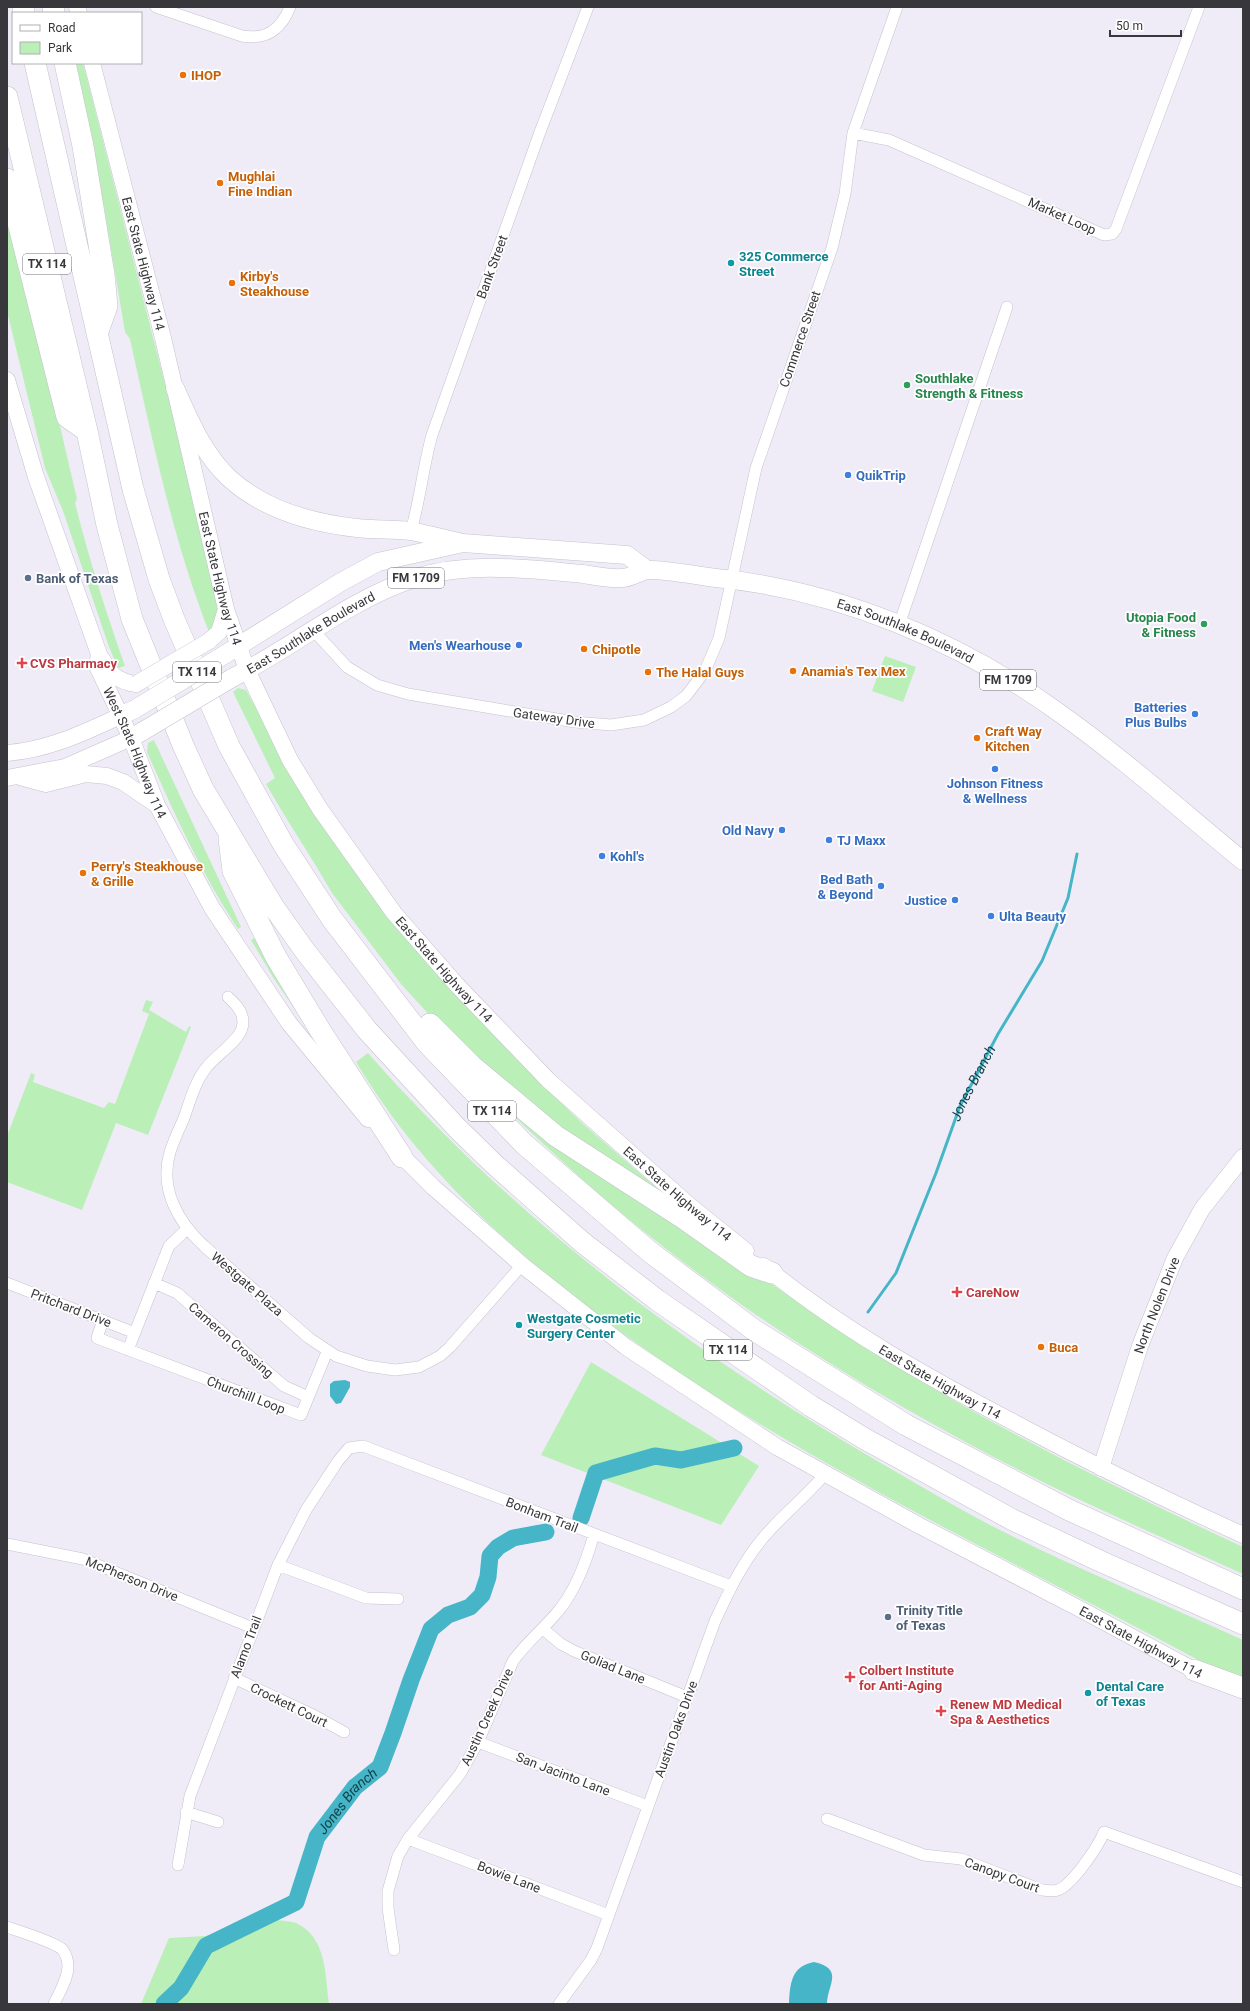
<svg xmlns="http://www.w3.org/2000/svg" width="1250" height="2011" viewBox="0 0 1250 2011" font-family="Roboto,sans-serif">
<rect width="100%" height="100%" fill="#efecf7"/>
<!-- green -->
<path fill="#baefb8" d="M76,63h7l134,525 2,15 -4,24 -6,5c-37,-95 -57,-194 -79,-293l-5,-7 -20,-119z
M7,199l70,300 -2,4c14,56 31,109 50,163l-7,2 -9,-21 -46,-136 -18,-43 -38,-157z
M885,656l31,11 -13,35 -31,-11z
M238,688l8,2 50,91 251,308 35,34 84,73 -71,-40 -151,-125 -43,-47 -69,-91c-21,-37 -45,-72 -66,-109l9,-6 -42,-86z
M154,740l87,187 -3,2c-37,-56 -64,-116 -91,-177l1,-9z
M257,936l53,95 -36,-52 -23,-39z
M146,1000l7,2 -4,8 37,22 3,-6 2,1 -43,108 -32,-12 -34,87 -75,-28v-46l24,-63 4,2 -2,7 71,26 5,-6 6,2 34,-90 -7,-3z
M368,1053c145,165 321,298 511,409 37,21 73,43 111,63 82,42 169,77 253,115v41l-28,-12c-224,-121 -460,-225 -659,-387 -78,-63 -148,-133 -200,-220z
M487,1090c78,52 155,104 232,157 61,42 121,86 185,124 109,66 223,122 339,176v27c-86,-39 -172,-76 -255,-120 -120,-63 -236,-136 -342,-221 -56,-45 -108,-93 -159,-143z
M591,1362l168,104 -38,59 -180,-70z
M277,1920c6,1 13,1 19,3 31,14 29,52 33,81h-188l28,-66 36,-2z"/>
<!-- water -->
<path fill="#45b5c7" d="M345,1380l5,2v5l-9,16 -5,1 -6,-8v-12l4,-3z
M814,1962c31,7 13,23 13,42h-38c1,-20 2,-38 25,-42z"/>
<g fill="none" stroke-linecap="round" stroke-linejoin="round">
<!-- stream -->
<path stroke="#45b5c7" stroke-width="3" id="s1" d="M868,1312l28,-39 40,-100 24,-67 38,-72 44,-73 26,-63 9,-44"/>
<!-- river -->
<g stroke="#45b5c7" stroke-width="17">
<path d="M581,1518l15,-45 59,-17 26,4 53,-12"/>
<path id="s2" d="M164,2004l17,-16 25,-42 90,-44 21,-65 38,-50 25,-20 13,-34 18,-53 20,-51 17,-14 22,-8 12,-12 6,-18 2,-21 8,-9 15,-9 33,-6"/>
</g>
<defs>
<path id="street" d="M156,7l86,29c24,4 39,-6 48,-29
M853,133l36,7 215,95 8,-1 4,-5 83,-222
M411,531c9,-31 12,-64 21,-96l108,-303 48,-125
M899,625l108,-318
M313,630l34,37 30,18 31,9 167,28 36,3 33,-5 27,-13 15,-11 19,-25 14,-33 37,-170 76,-220 13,-54 8,-61 44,-126
M228,997c9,8 18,18 14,31 -3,13 -27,28 -36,40 -11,14 -16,33 -22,50 -5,11 -10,22 -14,34 -11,37 8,70 34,94l105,92 27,18 31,10 28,4 24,-3 21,-11 10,-9 72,-82
M7,1283l128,50
M154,1283l23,10 107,93 24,11
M103,1320l-6,18 204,77 26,-63
M128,1350l41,-104 18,-17
M7,1544l76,15 170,69
M278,1565l88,33 32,1
M543,1629l18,15 13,7 113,46
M234,1678l79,37 31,17
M478,1742l170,64
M186,1812l32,10
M827,1819l97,36 37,4 81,31c5,0 11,2 16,0 14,-5 40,-43 46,-58l139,50
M408,1839l201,76
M178,1865l12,-69 88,-231 28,-55 32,-49 11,-13 14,-2 368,140
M7,1927c14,5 45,14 55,22 4,4 6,12 6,17 0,13 -9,27 -14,38
M394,1950l-6,-42v-17l10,-35 10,-17 52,-65 18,-32 35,-81c12,-17 28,-30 42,-46 20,-22 31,-52 39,-81
M559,2004l32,-44 6,-12 118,-327c14,-30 27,-58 48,-83 19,-23 43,-41 62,-64"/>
<g id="secondary">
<path d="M77,7l2,6"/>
<path id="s3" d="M92,63l71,275 63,271 21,61 43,90 30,49 74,104 62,71 92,96 141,125 57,46"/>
<path id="s4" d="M7,380l29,97 63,177 -2,12 34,72 26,67 55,103 77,115 79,96"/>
<path d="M209,641l10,-9 7,-23"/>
<path d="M102,659c7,15 17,23 34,25"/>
<path d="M7,753c41,-3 76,-20 113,-37"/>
<path d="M20,777l26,7 40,-10 21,2 16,6 34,23"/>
<path d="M7,778l58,-11 66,-29"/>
<path id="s5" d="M394,1148l39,39 89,78 104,82 151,100 143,79 160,83 123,66"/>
<path id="s6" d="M764,1266c76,62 163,111 251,157 75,40 151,77 228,112"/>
<path id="s7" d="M1101,1468l39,-122 35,-88 27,-49 41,-52"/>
</g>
<g id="primary">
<path d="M175,388c14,31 28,66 54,90 35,32 82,45 128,50 18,2 36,1 54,3 16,3 32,8 48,11"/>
<path d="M224,655l117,-73 37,-20 85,-19 164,12 20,15"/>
<path id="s8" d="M232,678c62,-31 116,-78 183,-100 54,-17 112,-9 168,-4 12,2 26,5 39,4 9,0 17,-7 26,-8 18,-1 49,6 68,8 122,12 243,63 342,134 65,46 124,99 185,149"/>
<path d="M120,716l15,-7"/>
<path d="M131,738l12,-7"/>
</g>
<path id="highway" d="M23,7l1,6
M53,7l1,6
M35,63l98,426 26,90 15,40 55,127 54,98 49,75 95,124 97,101 126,108 104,78 152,95 163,85 174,79
M65,63l18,83 21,129 3,31 -10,28
M7,97l80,334 20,94 25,94 51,126 20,44 70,117 32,45 62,79 90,98 37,36 88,78 75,58 154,106 54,33 148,81 89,42 141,62
M7,179l60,238 20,14
M229,839l4,32 43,86 44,73 82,127
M430,1024l42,42 84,70 127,82 68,48 21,7
M1194,1670l49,18"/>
</defs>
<!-- street casing -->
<use href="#street" stroke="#c5c2cd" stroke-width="12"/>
<!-- secondary casing -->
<use href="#secondary" stroke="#c5c2cd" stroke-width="17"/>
<!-- primary casing -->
<use href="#primary" stroke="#c5c2cd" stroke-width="19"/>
<!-- highway casing -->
<use href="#highway" stroke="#c5c2cd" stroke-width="22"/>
<!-- street -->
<use href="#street" stroke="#fff" stroke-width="11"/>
<!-- secondary -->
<use href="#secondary" stroke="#fff" stroke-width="16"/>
<!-- primary -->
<use href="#primary" stroke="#fff" stroke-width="18"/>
<!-- highway -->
<use href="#highway" stroke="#fff" stroke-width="21"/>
<defs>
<path id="secondary-bridge" d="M136,684l73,-43"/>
<path id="primary-bridge" d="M135,709l89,-54
M143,731l89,-53"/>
</defs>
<!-- secondary-bridge casing -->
<use href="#secondary-bridge" stroke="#c5c2cd" stroke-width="17" stroke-linecap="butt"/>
<!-- primary-bridge casing -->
<use href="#primary-bridge" stroke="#c5c2cd" stroke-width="19" stroke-linecap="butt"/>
<!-- secondary-bridge -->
<use href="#secondary-bridge" stroke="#fff" stroke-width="16"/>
<!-- primary-bridge -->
<use href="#primary-bridge" stroke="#fff" stroke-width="18"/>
</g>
<!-- markers -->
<g fill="#e8710a" stroke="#fff" stroke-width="1.5">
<circle cx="183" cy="75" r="4"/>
<circle cx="220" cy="183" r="4"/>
<circle cx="232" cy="283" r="4"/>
<circle cx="584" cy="649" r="4"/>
<circle cx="793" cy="671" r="4"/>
<circle cx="648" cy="672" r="4"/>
<circle cx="977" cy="738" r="4"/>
<circle cx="83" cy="873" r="4"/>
<circle cx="1041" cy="1347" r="4"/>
</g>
<g fill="#0f9aa8" stroke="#fff" stroke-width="1.5">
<circle cx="731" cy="263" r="4"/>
<circle cx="519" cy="1325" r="4"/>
<circle cx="1088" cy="1693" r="4"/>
</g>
<g fill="#2e9e5b" stroke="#fff" stroke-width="1.5">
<circle cx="907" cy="385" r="4"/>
<circle cx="1204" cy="624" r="4"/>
</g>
<g fill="#3f7fe0" stroke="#fff" stroke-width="1.5">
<circle cx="848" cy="475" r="4"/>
<circle cx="519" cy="645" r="4"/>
<circle cx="1195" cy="714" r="4"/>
<circle cx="995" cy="769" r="4"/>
<circle cx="782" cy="830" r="4"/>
<circle cx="829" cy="840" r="4"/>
<circle cx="602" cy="856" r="4"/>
<circle cx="881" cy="886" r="4"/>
<circle cx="955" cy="900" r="4"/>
<circle cx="991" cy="916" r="4"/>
</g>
<g fill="#5c6f8a" stroke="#fff" stroke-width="1.5">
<circle cx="28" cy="578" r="4"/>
<circle cx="888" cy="1617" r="4"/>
</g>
<g fill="#e0444e" stroke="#fff" stroke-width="1.5">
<path d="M20 657h4v4h4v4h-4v4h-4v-4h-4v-4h4z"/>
<path d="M955 1286h4v4h4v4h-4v4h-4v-4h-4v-4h4z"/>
<path d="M848 1671h4v4h4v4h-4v4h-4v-4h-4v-4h4z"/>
<path d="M939 1705h4v4h4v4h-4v4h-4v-4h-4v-4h4z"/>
</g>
<g text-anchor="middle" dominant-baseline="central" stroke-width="3.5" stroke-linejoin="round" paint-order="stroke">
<!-- shield labels -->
<g fill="#fff" stroke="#747376" stroke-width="1">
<rect x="23" y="254" width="48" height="20" rx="3"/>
<rect x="388" y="568" width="56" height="20" rx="3"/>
<rect x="173" y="662" width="48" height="20" rx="3"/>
<rect x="980" y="670" width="56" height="20" rx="3"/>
<rect x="468" y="1101" width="48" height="20" rx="3"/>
<rect x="704" y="1340" width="48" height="20" rx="3"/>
</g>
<g font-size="12" font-weight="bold" fill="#38373c">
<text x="47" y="264">TX 114</text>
<text x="416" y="578">FM 1709</text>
<text x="197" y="672">TX 114</text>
<text x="1008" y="680">FM 1709</text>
<text x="492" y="1111">TX 114</text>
<text x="728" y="1350">TX 114</text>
</g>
<!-- food labels -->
<g font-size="13" font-weight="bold" fill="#c56008" stroke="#fff" text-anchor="start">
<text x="191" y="75">IHOP</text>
<text x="228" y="176">Mughlai<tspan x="228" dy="15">Fine Indian</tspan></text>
<text x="240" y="276">Kirby's<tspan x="240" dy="15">Steakhouse</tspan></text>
<text x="592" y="649">Chipotle</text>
<text x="801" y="671">Anamia's Tex Mex</text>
<text x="656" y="672">The Halal Guys</text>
<text x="985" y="731">Craft Way<tspan x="985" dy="15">Kitchen</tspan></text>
<text x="91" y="866">Perry's Steakhouse<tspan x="91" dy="15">&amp; Grille</tspan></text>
<text x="1049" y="1347">Buca</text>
</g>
<!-- street labels -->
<g font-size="13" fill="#38373c" stroke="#fff">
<text transform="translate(1062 216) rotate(24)">Market Loop</text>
<text stroke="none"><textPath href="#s3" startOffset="207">East State Highway 114</textPath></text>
<text transform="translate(492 267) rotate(-70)">Bank Street</text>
<text transform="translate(800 339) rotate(-71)">Commerce Street</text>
<text stroke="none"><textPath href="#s3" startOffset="531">East State Highway 114</textPath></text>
<text stroke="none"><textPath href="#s8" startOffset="91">East Southlake Boulevard</textPath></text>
<text stroke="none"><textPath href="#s8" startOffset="711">East Southlake Boulevard</textPath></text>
<text transform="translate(554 718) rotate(8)">Gateway Drive</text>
<text stroke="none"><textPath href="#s4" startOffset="396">West State Highway 114</textPath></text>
<text stroke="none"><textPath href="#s3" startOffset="987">East State Highway 114</textPath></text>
<text stroke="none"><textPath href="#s3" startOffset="1311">East State Highway 114</textPath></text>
<text transform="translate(247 1284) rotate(41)">Westgate Plaza</text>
<text stroke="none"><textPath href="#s7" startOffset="172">North Nolen Drive</textPath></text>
<text transform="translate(71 1308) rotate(21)">Pritchard Drive</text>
<text transform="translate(231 1340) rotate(41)">Cameron Crossing</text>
<text stroke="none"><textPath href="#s6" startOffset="211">East State Highway 114</textPath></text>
<text transform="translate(246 1395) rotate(21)">Churchill Loop</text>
<text transform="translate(542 1515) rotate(21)">Bonham Trail</text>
<text transform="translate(132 1579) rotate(22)">McPherson Drive</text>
<text stroke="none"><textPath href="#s5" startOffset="900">East State Highway 114</textPath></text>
<text transform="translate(246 1647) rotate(-69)">Alamo Trail</text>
<text transform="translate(613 1667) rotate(22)">Goliad Lane</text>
<text transform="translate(289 1705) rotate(26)">Crockett Court</text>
<text transform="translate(487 1717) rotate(-65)">Austin Creek Drive</text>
<text transform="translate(676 1729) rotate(-70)">Austin Oaks Drive</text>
<text transform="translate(563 1774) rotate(21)">San Jacinto Lane</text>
<text transform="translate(1002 1875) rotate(20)">Canopy Court</text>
<text transform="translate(509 1877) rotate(21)">Bowie Lane</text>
</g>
<!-- culture labels -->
<g font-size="13" font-weight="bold" fill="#0d838f" stroke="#fff" text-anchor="start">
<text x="739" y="256">325 Commerce<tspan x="739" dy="15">Street</tspan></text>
<text x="527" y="1318">Westgate Cosmetic<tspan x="527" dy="15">Surgery Center</tspan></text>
<text x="1096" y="1686">Dental Care<tspan x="1096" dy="15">of Texas</tspan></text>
</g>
<!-- leisure labels -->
<g font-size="13" font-weight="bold" fill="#27864d" stroke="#fff" text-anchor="start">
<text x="915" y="378">Southlake<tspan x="915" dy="15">Strength &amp; Fitness</tspan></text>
<text x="1196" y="617" text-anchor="end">Utopia Food<tspan x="1196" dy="15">&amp; Fitness</tspan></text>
</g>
<!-- shop labels -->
<g font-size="13" font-weight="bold" fill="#366cbe" stroke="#fff" text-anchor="end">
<text x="856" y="475" text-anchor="start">QuikTrip</text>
<text x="511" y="645">Men's Wearhouse</text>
<text x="1187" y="707">Batteries<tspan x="1187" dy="15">Plus Bulbs</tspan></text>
<text x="995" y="783" text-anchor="middle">Johnson Fitness<tspan x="995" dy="15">&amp; Wellness</tspan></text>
<text x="774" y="830">Old Navy</text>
<text x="837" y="840" text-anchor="start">TJ Maxx</text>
<text x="610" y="856" text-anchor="start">Kohl's</text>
<text x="873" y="879">Bed Bath<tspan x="873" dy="15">&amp; Beyond</tspan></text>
<text x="947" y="900">Justice</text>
<text x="999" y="916" text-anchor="start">Ulta Beauty</text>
</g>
<!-- service labels -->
<g font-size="13" font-weight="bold" fill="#4e5e75" stroke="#fff" text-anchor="start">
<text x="36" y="578">Bank of Texas</text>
<text x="896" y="1610">Trinity Title<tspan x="896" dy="15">of Texas</tspan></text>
</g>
<!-- health labels -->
<g font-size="13" font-weight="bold" fill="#be3a42" stroke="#fff" text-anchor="start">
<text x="30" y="663">CVS Pharmacy</text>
<text x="966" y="1292">CareNow</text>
<text x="859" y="1670">Colbert Institute<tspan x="859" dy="15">for Anti-Aging</tspan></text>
<text x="950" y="1704">Renew MD Medical<tspan x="950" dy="15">Spa &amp; Aesthetics</tspan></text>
</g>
<!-- water labels -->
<g font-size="14" font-style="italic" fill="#10434a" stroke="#fff">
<text stroke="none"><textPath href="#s1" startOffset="253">Jones Branch</textPath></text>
<text stroke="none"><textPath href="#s2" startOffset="288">Jones Branch</textPath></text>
</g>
</g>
<!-- border -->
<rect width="1250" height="2011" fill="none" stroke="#38373c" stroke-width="16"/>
<!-- legend -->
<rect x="12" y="12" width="130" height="52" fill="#ffffff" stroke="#afafb1"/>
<rect x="20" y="25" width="20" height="6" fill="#ffffff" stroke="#afafb1"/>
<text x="48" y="32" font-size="12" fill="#38373c">Road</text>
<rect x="20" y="42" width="20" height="12" fill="#baefb8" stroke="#afafb1"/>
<text x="48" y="52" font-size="12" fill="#38373c">Park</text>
<!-- scale -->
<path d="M1110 30v6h71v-6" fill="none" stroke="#38373c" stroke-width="2"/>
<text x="1116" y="30" font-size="12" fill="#38373c" stroke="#ffffff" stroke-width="3" paint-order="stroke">50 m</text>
</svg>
